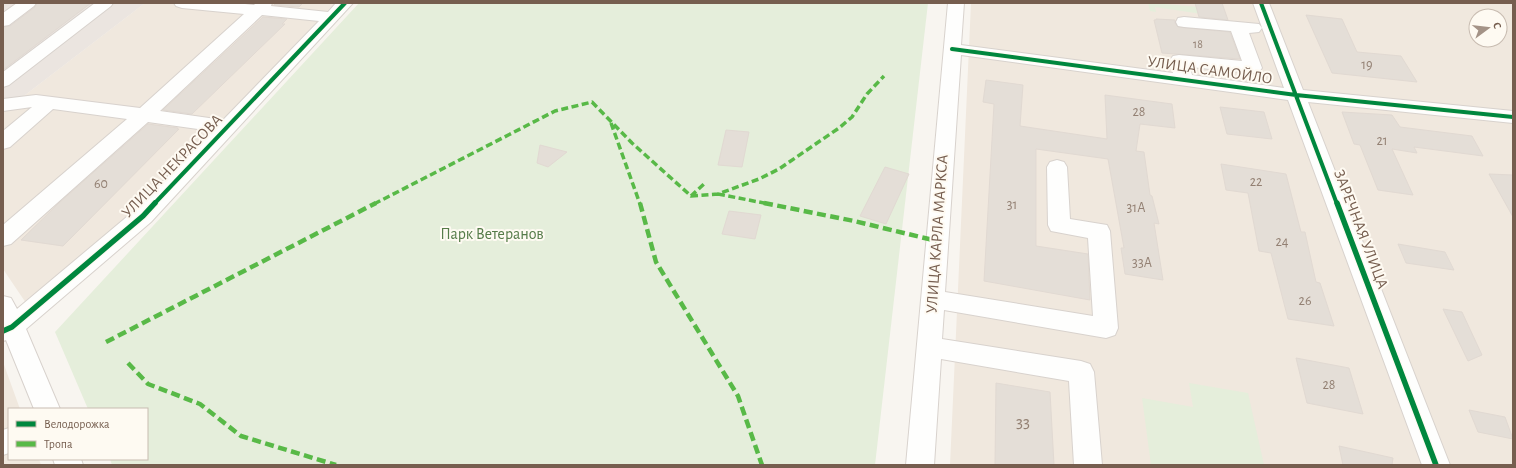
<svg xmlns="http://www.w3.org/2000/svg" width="1516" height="468" viewBox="0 0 1516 468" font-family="'Alegreya Sans',sans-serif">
<rect width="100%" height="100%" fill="#f8f5f0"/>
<!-- residential -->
<path fill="#f0e8de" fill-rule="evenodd" d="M145,3h190l-201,211 -108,89 -23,-34v-169l13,2z
M971,3h542v462h-563zM1476,16h24v24h-24z
M3,362l17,47h-11v50h30l2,6h-38z"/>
<!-- industrial -->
<path fill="#ebe5e0" d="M3,3h142l-129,99 -13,-2z"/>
<!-- green -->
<path fill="#e5eedb" d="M359,3h569l-53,462h-763l-2,-6h37v-50h-59l-33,-77z
M1148,3h5l58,5 -9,6 -47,-7 1,5 -6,-1z
M1189,383l59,10 16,72h-113l-9,-67 51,9z"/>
<!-- building -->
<path fill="#e4ded7" stroke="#e1d9d2" d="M37,3h54l-88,67v-43l7,-1 25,-19z
M276,3h27l-4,4 -25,-2z
M1195,3h27l6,17 -29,-3z
M1306,15l36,4 15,33 44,4 16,26 -85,-9z
M263,17l24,2 -5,5h3l-93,90 -29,-4z
M1156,19l19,1v3l3,4 52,5 10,27 -78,-6 -8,-33h2z
M986,80l37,5 -3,41 87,13 -2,-44 67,9 3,24 -35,-4 -4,27 8,1 6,43 2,1 7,28 -5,-1 9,57 -38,-6 -4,-26h3l-16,-89 -72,-10v97l52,8 2,46 -106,-19 10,-177 -11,-2z
M1220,107l44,5 8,27 -45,-5z
M1342,112l50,3 8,12 72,9 11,20 -69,-9 3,6 -25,-4 21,46 -35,-5 -18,-45 -6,-1z
M148,124l30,4 -1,1h2l-116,117 -42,-6 38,-37z
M726,130l23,2 -7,35 -24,-2z
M540,145l27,7 -19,15 -11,-4z
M1221,164l65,10 15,58h4l11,50 4,1 14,43 -46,-7 -17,-66 -12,-2 -11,-58 -22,-3z
M885,167l24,7 -23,50 -26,-8z
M1489,174l24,1v42z
M729,211l32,4 -6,24 -33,-5z
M1398,244l47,8 9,18 -48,-7z
M1443,309l19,3 20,43 -14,6z
M1296,358l53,10 14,46 -56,-11z
M996,383l54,9 4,73h-59z
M1469,410l36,7 8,22 -35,-7z
M1339,446l54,12 -1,7h-49z"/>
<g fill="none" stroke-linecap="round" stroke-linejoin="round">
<defs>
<path id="minor" d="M17,3h19l-2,3 -25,19 -6,1v-13z
M95,3h18l-2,3 -102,79 -6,2v-15z
M174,3h62l18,2 2,-2h16l-1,3 57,6 8,-9h17l-202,219 -125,107 34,80h-26l-28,-69 -3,1v-45l8,2 6,11 118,-99 77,-79 -64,-9 -137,122 -8,2v-21l124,-106 -74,-10 -43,38 -7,2v-18l29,-24 -29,4v-12l33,-4 104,13 104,-94 -62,-6 -6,-2zM262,15l57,6 -96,99 -63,-9z
M948,3h16l-3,42 212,28 -3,-13 3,-4 6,-1 63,6 -11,-30 -47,-4 -6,-1 -2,-4 2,-4 6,-1 75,7 3,4 -3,4 -10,1 13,35 -3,4 -6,1 -63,-6 2,8 92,13 -31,-85h16l34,87 210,21v12l-205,-21 142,363h-28l-134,-365 -327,-45 -16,237 148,24 -5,-78 -37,-7 -3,-6 -1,-58 3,-5 7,-2 7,2 3,5 3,52 37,6 3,6 8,97 -3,7 -9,3 -162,-28 -2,29 139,22 9,3 4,8 8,93h-28l-5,-84 -128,-22 -7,106h-28z
M9,428v25l-6,2v-25z
M53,459h28l2,6h-28z"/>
</defs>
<!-- minor casing -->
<use href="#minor" stroke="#d8d2cd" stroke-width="2"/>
<!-- minor -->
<use href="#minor" fill="#fefefd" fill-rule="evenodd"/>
<!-- quiet-far1 -->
<path stroke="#58b947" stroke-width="3.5" stroke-dasharray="7 3.5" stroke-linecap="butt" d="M611,123l29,81
M718,194l51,10
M691,196l27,-2 41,-15 20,-10 60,-41 13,-11 15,-23 17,-18
M374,204l181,-93 37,-9 40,41 59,53 14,-13"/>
<!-- quiet -->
<path stroke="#58b947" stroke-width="4.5" stroke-dasharray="9 4.5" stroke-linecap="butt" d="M640,203l16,59 82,134 24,69
M764,203l90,18 83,20
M106,342l270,-139
M128,363l20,21 52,20 41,32 95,29"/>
<defs>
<path id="cycleway-far1" d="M1261,3l76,201
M952,49l344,46 217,22
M154,204l191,-201"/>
<path id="cycleway" d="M1337,203l99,262
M3,331l9,-4 131,-111 12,-13"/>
</defs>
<!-- cycleway-far1 casing -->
<use href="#cycleway-far1" stroke="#fefaf2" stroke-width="6"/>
<!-- cycleway casing -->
<use href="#cycleway" stroke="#fefaf2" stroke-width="8"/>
<!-- cycleway-far1 -->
<use href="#cycleway-far1" stroke="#00873e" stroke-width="4"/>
<!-- cycleway -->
<use href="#cycleway" stroke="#00873e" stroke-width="5.5"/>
</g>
<g text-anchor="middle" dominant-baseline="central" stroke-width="4" stroke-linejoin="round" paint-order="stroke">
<!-- far-number labels -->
<g font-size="12" fill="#938073">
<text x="1198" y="44">18</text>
</g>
<!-- number labels -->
<g font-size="14" fill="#938073">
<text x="1367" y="65">19</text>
<text x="1139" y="112">28</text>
<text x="1382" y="141">21</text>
<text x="1256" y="182">22</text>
<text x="101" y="184">60</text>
<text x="1012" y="205">31</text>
<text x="1136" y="208">31А</text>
<text x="1282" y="242">24</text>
<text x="1142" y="263">33А</text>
<text x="1305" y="301">26</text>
<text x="1329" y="385">28</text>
</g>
<!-- street labels -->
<g font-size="16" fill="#765e4f" stroke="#fefaf2">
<text transform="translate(1210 70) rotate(8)">УЛИЦА САМОЙЛО</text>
<text transform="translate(172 166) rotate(-46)">УЛИЦА НЕКРАСОВА</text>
<text transform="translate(1361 229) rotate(69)">ЗАРЕЧНАЯ УЛИЦА</text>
<text transform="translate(937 234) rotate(-86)">УЛИЦА КАРЛА МАРКСА</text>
</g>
<!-- park labels -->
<g font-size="16" fill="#557b48" stroke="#fefaf2">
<text x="492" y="234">Парк Ветеранов</text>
</g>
<!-- near-number labels -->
<g font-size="17" fill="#938073">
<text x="1023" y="421">33</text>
</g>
</g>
<!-- border -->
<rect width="1516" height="468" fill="none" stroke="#765e4f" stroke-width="8"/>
<!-- legend -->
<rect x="8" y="408" width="140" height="52" fill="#fefaf2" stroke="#c8bcb1"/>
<rect x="16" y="421" width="20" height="6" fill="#00873e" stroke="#c8bcb1"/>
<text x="44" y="428" font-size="12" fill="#765e4f">Велодорожка</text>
<rect x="16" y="441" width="20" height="6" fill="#58b947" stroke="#c8bcb1"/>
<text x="44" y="448" font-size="12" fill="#765e4f">Тропа</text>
<!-- north arrow -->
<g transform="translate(1488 28) rotate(75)"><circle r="19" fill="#fefaf2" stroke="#c8bcb1"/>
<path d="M0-3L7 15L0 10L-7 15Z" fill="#a49387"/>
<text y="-6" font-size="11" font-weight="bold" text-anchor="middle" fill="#765e4f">С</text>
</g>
</svg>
